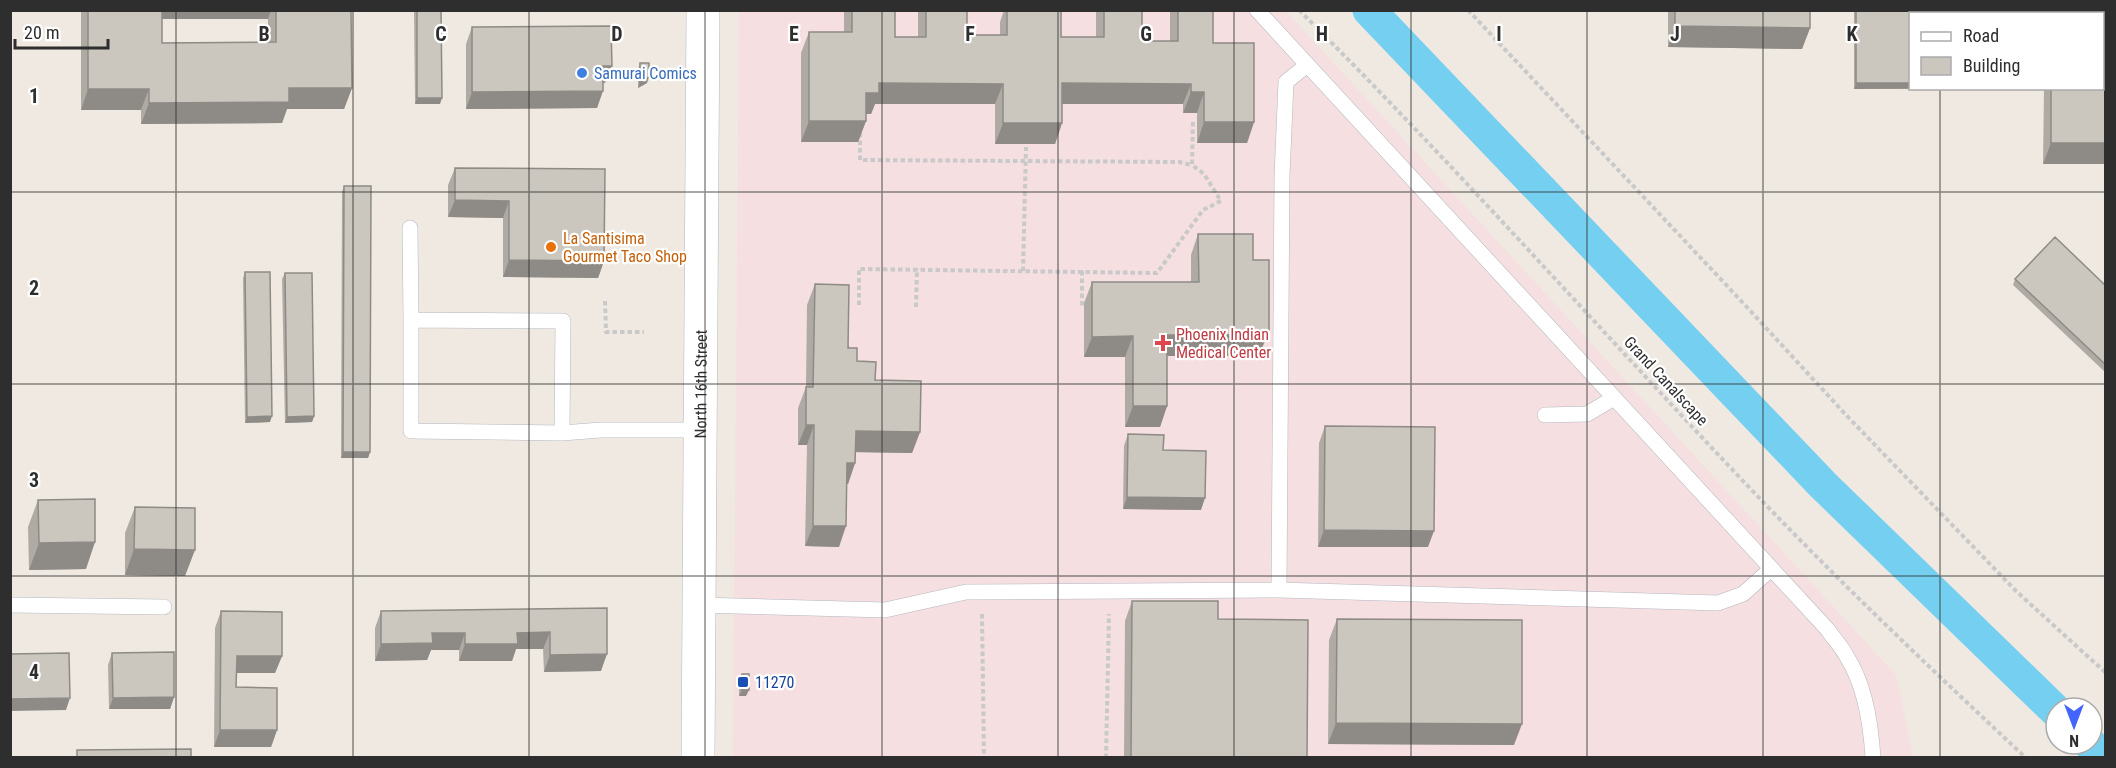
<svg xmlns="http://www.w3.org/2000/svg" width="2116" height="768" viewBox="0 0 2116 768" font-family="'Roboto Condensed',sans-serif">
<rect width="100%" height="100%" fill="#efe9e1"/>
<!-- medical -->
<path fill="#f5dfe0" d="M1285,10l611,665 17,82 -1180,1 6,-747z"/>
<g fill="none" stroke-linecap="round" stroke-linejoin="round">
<!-- canal -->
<path stroke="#75cff0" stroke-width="33" d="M1369,10l454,475 233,226
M2090,744l14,14"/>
<defs>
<path id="lane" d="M1257,10l571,620c6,9 14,17 19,27 18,28 24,68 26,101
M1307,65l-21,17 -4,94 -3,414 439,13 25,-9 28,-25
M410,228l1,92
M1545,415l42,-1 27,-16
M562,433l1,-112 -152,-1v111l151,2 39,-3h100
M10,605l154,2
M699,605l186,5 81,-18 313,-2"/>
<g id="secondary">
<path id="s1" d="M698,758l5,-748"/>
</g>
</defs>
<!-- lane casing -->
<use href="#lane" stroke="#b4b7c1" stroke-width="16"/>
<!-- secondary casing -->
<use href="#secondary" stroke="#b4b7c1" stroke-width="34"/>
<!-- path -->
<path stroke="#c9c9c9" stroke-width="4" stroke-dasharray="4.5 3" stroke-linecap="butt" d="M1299,10c154,153 297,316 446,473 90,95 185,185 281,275
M1468,10l277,295 101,110 170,176 90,82
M860,133v27l319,2 13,3
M1023,271l3,-124
M1082,271v35
M605,301l1,31h38
M859,305v-36l298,4 46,-63 18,-9 -17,-27 -12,-9 1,-45
M916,307l1,-38
M982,614l2,144
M1106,758l3,-144"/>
<!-- lane -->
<use href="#lane" stroke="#fff" stroke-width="15"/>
<!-- secondary -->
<use href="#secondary" stroke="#fff" stroke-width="33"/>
</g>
<!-- wall -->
<path fill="#afaba4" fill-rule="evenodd" d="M81,10h270l1,78 -8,21h-57l-5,14 -141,1v-14h-60zM162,19h106v23l-106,1z
M414,10h27l-1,94h-25z
M844,10h51v27h23v-27h49v25h33v-13l4,-12h57v27h35v-27h46v31h28v-31h43v33l41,79 -7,21h-50v-30h-14v-9h-121v19l-7,21h-60v-40h-120l-4,10h-5v7l-8,21h-57v-89l8,-21h35z
M1668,10h142v18l-8,21 -134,-2z
M1854,10h144l-2,79h-142z
M2044,10h62v154h-63l1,-76h59v-74h-59z
M472,27l133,56h-2l-6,25 -131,1v-65z
M640,63l7,20 -9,5v-19z
M455,168l149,93 -6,17 -95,-1v-59l-55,-1v-32z
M344,186l26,266 -2,6h-27l1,-266z
M1198,234l55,26 16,70 -8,21h-14l-2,5h-78v50l-7,21h-35v-70h-41v-54l8,-21h99v-27z
M245,272l25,150 -25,1 -2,-145z
M285,273l29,143 -2,6 -27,1 -3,-144z
M2015,279l91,7v87l-93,-88z
M815,284l42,77 18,19 45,52 -8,21 -56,-1 -1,11 -7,21h-1l-8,63 -34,-1 2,-101h-9v-37l8,-21 1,-82z
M1325,426l103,121h-110l1,-104z
M1128,434l35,16 38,60 -78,-1 1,-63z
M38,500l48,69 -57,1 -1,-43z
M135,507l50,69 -60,-1v-42z
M1132,601l86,18 89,139h-183l1,-137z
M607,608l-6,63 -57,1 -1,-23h-27l-4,12h-53v-11h-28l-4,10 -52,1v-33l6,-17z
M221,611l61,45 -7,17h-38l-1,14 41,43 -6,17h-57l1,-119z
M1337,619l177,126 -186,-1 1,-104z
M112,653l62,44 -4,12h-61l-1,-44z
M742,674l4,22h-7v-16z"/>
<!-- shaded-wall -->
<path fill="#8e8b86" d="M157,10h114l-3,9h-114z
M1675,26l135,2 -8,21 -134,-2z
M603,66h9l-7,17h-8z
M649,77l-2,6 -9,5 2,-6z
M879,83l124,1 -8,20h-120l-4,10h-13l8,-21z
M1062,83l129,1 -8,20h-128z
M1856,83h55v5h85l-142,1z
M289,88h63l-8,21h-57l-5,14 -141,1 8,-21z
M88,89h61l-8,21h-60z
M603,91l-6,17 -131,1 6,-17z
M1191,92h13l-7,21h-14z
M417,98h25l-2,6h-25z
M809,121h57l-8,21h-57z
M1204,122h50l-7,21h-50z
M1003,123h59l-7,21h-60z
M2051,143h55v21h-63z
M455,200l54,1 -6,17 -55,-1z
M509,260l95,1 -6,17 -95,-1z
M1253,330h16l-8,21h-14l-2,5h-85l7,-21z
M1133,336l-8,21h-41l8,-20z
M1133,406h34l-7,21h-35z
M272,416l-2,6 -25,1 2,-6z
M314,416l-2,6 -27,1 2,-6z
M806,425h8l-7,20h-9z
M856,431l64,1 -8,21 -64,-1z
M343,452h27l-2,6h-27z
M847,463h8l-7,21h-8z
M1127,497l78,1 -4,12 -78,-1z
M813,526h33l-7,21 -34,-1z
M1324,530l110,1 -6,16h-110z
M95,542l-9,27 -57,1 10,-27z
M134,549l61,1 -10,26 -60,-1z
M550,632l-7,17h-27l-4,12h-53l6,-17 52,-11z
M432,633h33l-6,17h-28l-4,10 -52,1 6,-17z
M607,654l-6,17 -57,1 6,-17z
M237,656h45l-7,17h-44z
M742,690h7l-3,6h-7z
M174,697l-4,12h-61l4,-11z
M70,698l-4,12 -56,1v-12z
M1336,723l186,1 -8,21 -186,-1z
M220,730h57l-6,17h-57z"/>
<!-- building -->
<path fill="#cbc7bf" stroke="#8e8b86" stroke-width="1.5" d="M88,10h74v33l114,-1v-32h75l1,78h-63v14l-140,1v-14h-61z
M417,10h24l1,88h-25z
M852,10h43v27h31v-27h41v25h40v-25h54v27h43v-27h38v31h36v-31h35v33h41v79h-50v-30h-13v-8l-129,-1v40h-59v-39l-124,-1v10h-13v28h-57v-89h43z
M1675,10h135v18l-135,-2z
M1856,10h142v4h-87v69h-55z
M2051,10h55v133h-55v-55h52v-74h-52z
M611,26l1,40h-9v25l-131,1v-65z
M640,63h9v14l-9,5z
M455,168l150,1 -1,92 -95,-1v-59l-54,-1z
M344,186h27l-1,266h-27z
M1198,234h55v26h16v70h-16v5h-86v71h-34v-70l-41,1v-55h107z
M2055,237l51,49v79l-91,-86z
M245,272h25l2,144 -25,1z
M285,273h27l2,143 -27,1z
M815,284l34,1 -1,63h9v13l19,1 -1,18 46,1 -1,51 -64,-1 -1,32h-8l-1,63h-33l1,-101h-8v-38h7z
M1325,426l110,1 -1,104 -110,-1z
M1128,434l36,1 -1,15 43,1 -1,47 -78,-1z
M95,499v43l-56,1 -1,-43z
M135,507l60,1v42l-61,-1z
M1132,601h86v18l90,1 -1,138h-176z
M607,608v46l-57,1v-23l-33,1 1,11h-53v-11h-33l1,10 -52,1v-33z
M221,611l61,1v44h-45l-1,31 41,1v42h-57z
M1337,619l185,1v104l-186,-1z
M174,652v45l-61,1 -1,-45z
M69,653l1,45 -60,1v-45z
M742,674h7v16h-7z
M191,749v9h-114v-8z"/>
<!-- grid -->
<path fill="none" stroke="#2e2e2e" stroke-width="1.5" stroke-opacity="0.55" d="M176,10v748M353,10v748M529,10v748M705,10v748M882,10v748M1058,10v748M1234,10v748M1411,10v748M1587,10v748M1763,10v748M1940,10v4M1940,88v670M10,192h2096M10,384h2096M10,576h2096"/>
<!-- markers -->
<circle fill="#3f7fe0" stroke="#fff" stroke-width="2" cx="582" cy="73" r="6"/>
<circle fill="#e8710a" stroke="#fff" stroke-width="2" cx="551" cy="247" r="6"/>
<path fill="#e0444e" stroke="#fff" stroke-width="2" d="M1160 334h6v6h6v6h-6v6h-6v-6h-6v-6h6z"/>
<rect fill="#1a4fb4" stroke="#fff" stroke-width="2" x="737" y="676" width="12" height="12" rx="3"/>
<g text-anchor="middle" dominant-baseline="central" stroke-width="4.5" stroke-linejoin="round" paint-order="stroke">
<!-- shop labels -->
<g font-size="16" fill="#366cbe" stroke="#fff" text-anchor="start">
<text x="594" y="73">Samurai Comics</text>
</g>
<!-- food labels -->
<g font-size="16" fill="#c56008" stroke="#fff" text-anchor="start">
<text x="563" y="238">La Santisima<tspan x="563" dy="18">Gourmet Taco Shop</tspan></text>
</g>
<!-- health labels -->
<g font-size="16" fill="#be3a42" stroke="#fff" text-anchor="start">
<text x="1176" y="334">Phoenix Indian<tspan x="1176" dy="18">Medical Center</tspan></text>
</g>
<!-- street labels -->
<g font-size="16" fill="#2e2e2e" stroke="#fff">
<text transform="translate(1666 381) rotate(47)">Grand Canalscape</text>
<text stroke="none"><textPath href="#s1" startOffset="374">North 16th Street</textPath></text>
</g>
<!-- transit labels -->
<g font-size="16" fill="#164399" stroke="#fff" text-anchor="start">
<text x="755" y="682">11270</text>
</g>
</g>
<g font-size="20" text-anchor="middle" font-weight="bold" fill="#2e2e2e" stroke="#fff" stroke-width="4.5" stroke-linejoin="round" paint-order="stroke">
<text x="264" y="41">B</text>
<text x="441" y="41">C</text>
<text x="617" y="41">D</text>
<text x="794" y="41">E</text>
<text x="970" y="41">F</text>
<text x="1146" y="41">G</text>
<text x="1322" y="41">H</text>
<text x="1499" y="41">I</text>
<text x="1675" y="41">J</text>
<text x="1852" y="41">K</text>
<text x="34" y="103">1</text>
<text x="34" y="295">2</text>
<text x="34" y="487">3</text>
<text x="34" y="679">4</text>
</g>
<!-- border -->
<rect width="2116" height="768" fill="none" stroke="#2e2e2e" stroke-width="24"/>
<!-- legend -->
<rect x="1909" y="12" width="195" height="78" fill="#ffffff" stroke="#ababab" stroke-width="1.5"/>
<rect x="1921" y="32" width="30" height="9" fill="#ffffff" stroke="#ababab" stroke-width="1.5"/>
<text x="1963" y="42" font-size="18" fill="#2e2e2e">Road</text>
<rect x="1921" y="57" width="30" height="18" fill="#cbc7bf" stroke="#ababab" stroke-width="1.5"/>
<text x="1963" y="72" font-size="18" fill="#2e2e2e">Building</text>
<!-- north arrow -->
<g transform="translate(2074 726) rotate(180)"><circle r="28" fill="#ffffff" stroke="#ababab" stroke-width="1.5"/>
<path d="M0-4.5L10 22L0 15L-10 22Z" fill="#4264fb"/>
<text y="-9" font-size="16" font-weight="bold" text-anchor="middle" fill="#2e2e2e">N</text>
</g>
<!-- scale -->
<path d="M15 39v9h93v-9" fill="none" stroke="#2e2e2e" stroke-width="3"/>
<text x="24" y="39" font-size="18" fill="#2e2e2e" stroke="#ffffff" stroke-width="4.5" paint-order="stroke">20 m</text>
</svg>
